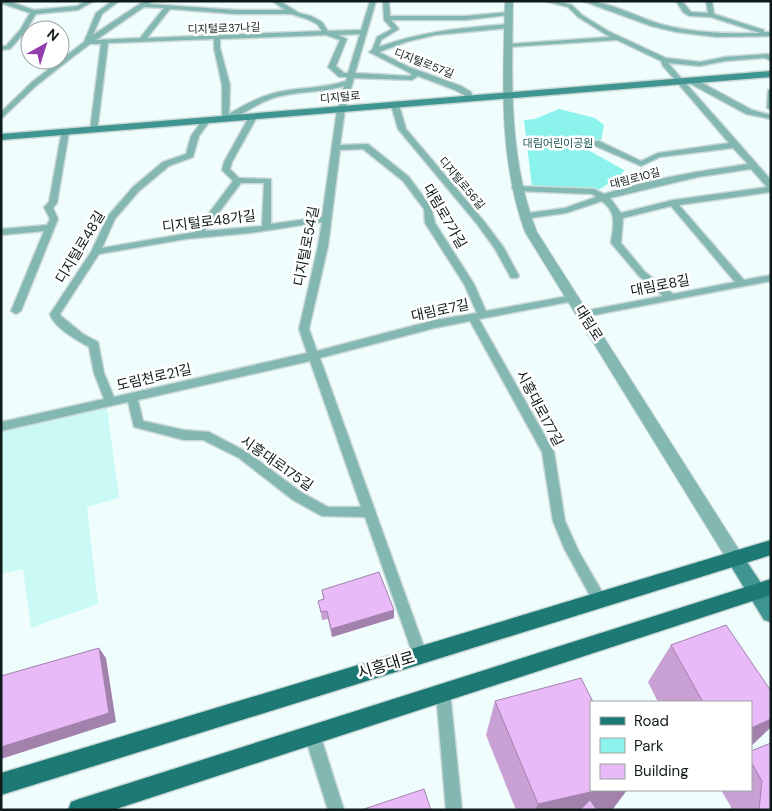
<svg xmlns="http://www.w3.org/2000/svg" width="772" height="811" viewBox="0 0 772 811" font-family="'DM Sans','Noto Sans KR',sans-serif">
<rect width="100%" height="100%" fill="#effdfc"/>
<!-- built -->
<path fill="#cbfaf6" d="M107,407l12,91 -32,9 11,97 -67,24 -8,-59 -22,5v-142z"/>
<!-- green -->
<path fill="#8cf3ec" d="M559,109l36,9 9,7 -3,15 -13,10 36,20 -3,6 -23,14 -66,-3 -8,-67 11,-1z"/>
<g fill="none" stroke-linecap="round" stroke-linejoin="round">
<defs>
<path id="minor" d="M1,1h7l26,9 43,-4 9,-5h8l-16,9 -42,4 -11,18 -15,17 -9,1v-4h5l14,-16 10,-17 -29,-10z
M112,1h7l-17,13 -9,21 51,-34h8l-3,3 87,6h49l-13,-9h8l19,12 12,3 11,6 6,9 33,-1 9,-29h6l-21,72 55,3 2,-2 -43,-22 3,-2 5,-13 15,-8 -8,-9 -1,-19h6l1,15h75l46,-4v2l-2,1 -44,5h-74l8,9 -18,11 -2,7c43,-16 84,-19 130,-23l3,2 -3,2 -74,7 -29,7 -27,10 30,15 52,19 10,6 2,7 -7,2 -2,-6 -9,-5 -37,-14 -6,4 -58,-2 -9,32 -5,35 28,-1 41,33 22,30 4,16 39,61 12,27 88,-16 5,3 -5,3 -95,18 75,133 11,69 14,31 25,43 2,4 -2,4 -5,2 -5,-2 -30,-55 -11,-27 -11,-69 -72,-131 -35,7 -115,30 107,297 -2,5 -5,2 -5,-2 -2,-5 -48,-138 -43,-1 -29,-16 -54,-42 -36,-18h-19l-50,-13 -6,-25 -127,29v-9l103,-23 -10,-26 -5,-26c-11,-6 -36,-20 -39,-33l41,-62 17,-36 25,-29 30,-25 23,-8 5,-18 12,-17 7,2 -11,15 -6,21 -24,9 -30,25 -24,28 -13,29 93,-16 38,-51 -11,-11 2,-8 25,-45 4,-2 4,2 -25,45 -2,7 9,9 32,1v45l51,-7 15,-107 7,-24c-25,8 -52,4 -76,14 -12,4 -35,22 -46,21v-36l-8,-37v-9l-106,4 -11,89 -7,-2 11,-86h-11l-16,12 -37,29 -36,34v-7l31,-30 52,-40 12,-29zM144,7l20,1 -24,30 -44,2zM170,9l66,5h55l16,5 10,5 5,7 -175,7zM360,34l-12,39h-4l-8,-7 11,-27 -9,-4zM326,35l14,5 -12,27 11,10h8l-1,4c-21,7 -41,6 -62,10 -20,3 -38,13 -55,23l1,-29 -10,-37v-9zM363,149l40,32 21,28 1,14 39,61 13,29 -42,7 -118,31 -8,-22 19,-83 12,-96zM241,183h23l-2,43 -57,5zM322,222l-4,24 -19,83 8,24 -193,44 -10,-24 -6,-31 -15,-8 -22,-18 -1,-2 39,-60 87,-15 64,-6zM310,361l51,146h-33l-27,-15 -54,-40 -38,-20 -25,-2 -41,-9 -5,-21z
M545,1h12l15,4 10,10 26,16 58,27 34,4 25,-5 42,-3 4,1v6l-6,-3 -40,3 -25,5 -32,-3 103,117v12l-92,13 65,75 27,-5v6l-187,36 -4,-1 -1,-2 1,-2 4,-1 79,-15 -24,-20 -28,-33c2,-18 7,-29 -9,-42l-36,12 -42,6 -3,-1v-4l44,-6 31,-11 -4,-3 -76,-3 -4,-3 1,-2 81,3 10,5c46,-15 96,-23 144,-30l-15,-16 -73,9 -19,9 -48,-21v-4h6l42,20 17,-8 71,-10 -66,-77 -2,-5 -44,-21 -110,7 -1,-1 3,-2 101,-7 -32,-20 -10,-10zM751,169l16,18 -94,13 -52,13 -11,-15 88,-21zM671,206l64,76 -62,12 -28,-22 -24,-29 2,-25z
M583,1c28,0 54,17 81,24 31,8 64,9 96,8l-49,-16 -22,-1 -6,-4 -7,-11h6l9,11 17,1 -2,-12h6l2,13 50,16v2h7v4l-54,1 -41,-5 -25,-6z
M689,79h6l57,31 19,5v4l-25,-5 -57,-31z
M768,90h3v20l-4,-2z
M392,103l7,2 7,24 77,91 21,28 15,28 -2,2h-6l-16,-29 -18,-25 -79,-95 -7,-24z
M62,130l7,2 -12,71 -4,5 5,11 -37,92 -5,3 -5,-3 33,-80 -43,4v-6l46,-4 3,-6 -6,-12 5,-5z
M443,685l5,2 2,5 12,118h-16l-10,-118 2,-5z
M312,726l5,3 3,5 24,76h-16l-24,-76 3,-5z"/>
<path id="tertiary" d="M505,1h8c-1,79 -5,156 24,231l204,321 2,5 -2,5 -6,2 -6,-2 -204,-331c-27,-75 -22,-152 -20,-231z"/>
<path id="secondary" d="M771,71v6l-770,63v-6z
M735,550l6,3 30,45v24l-7,-2 -35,-57 -3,-5 3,-5z"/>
<path id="primary" d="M771,540v15l-770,240v-22z
M771,579v16l-658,215h-45l3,-8 8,-3z"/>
</defs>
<!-- minor casing -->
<use href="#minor" stroke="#cbd9d8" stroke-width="3"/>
<!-- tertiary casing -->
<use href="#tertiary" stroke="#cbd9d8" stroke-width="2"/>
<!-- secondary casing -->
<use href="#secondary" stroke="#cbd9d8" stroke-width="3"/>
<!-- primary casing -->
<use href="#primary" stroke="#cbd9d8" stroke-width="3"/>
<!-- minor -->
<use href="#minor" fill="#83b7b2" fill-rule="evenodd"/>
<!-- tertiary -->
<use href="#tertiary" fill="#83b7b2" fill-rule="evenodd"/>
<!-- secondary -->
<use href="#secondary" fill="#3f9590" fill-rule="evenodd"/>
<!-- primary -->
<use href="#primary" fill="#1d7974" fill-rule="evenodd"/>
</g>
<!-- wall -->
<path fill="#c8a0d4" d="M322,590l72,20v8l-62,19 -4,-18 -6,1 -2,-11 -2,-8 5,-2z
M671,645l100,46v36l-20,19v-44h-93l-10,-20z
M495,701l132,89 -15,20h-96l-30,-75z
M771,743v67h-40v-3l-10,-17h30v-39z"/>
<!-- shaded-wall -->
<path fill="#a282ad" d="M394,610v8l-62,19 -1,-8z
M99,648l7,10 10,64 -115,37v-12z
M771,719v8l-20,19v-18z
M599,790h28l-15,20h-77l3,-6z"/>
<!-- building -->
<path fill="#e8baf7" stroke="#a282ad" d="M379,572l15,38 -63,19 -4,-18 -6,1 -3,-11 6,-2 -2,-9z
M726,625l45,66v28l-20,9v-26h-48l-32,-57z
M99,648l10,65 -108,34v-71z
M581,678l12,24h-2v88h8l-61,14 -43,-103z
M771,743v67h-12l3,-29 -11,-19v-11z
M424,789l7,21h-70z
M590,800l7,10h-17z"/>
<g text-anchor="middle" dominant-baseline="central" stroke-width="5" stroke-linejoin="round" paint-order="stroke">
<!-- far-street labels -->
<g font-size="11" fill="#0e1b1a" stroke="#fff">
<text transform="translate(224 28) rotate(-2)">디지털로37나길</text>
<text transform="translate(424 63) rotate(21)">디지털로57길</text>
<text transform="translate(340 97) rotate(-5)">디지털로</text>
<text transform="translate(635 178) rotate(-15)">대림로10길</text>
<text transform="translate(462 183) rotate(50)">디지털로56길</text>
</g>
<!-- far-park labels -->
<g font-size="11" fill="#1f5a56" stroke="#fff">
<text x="558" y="143">대림어린이공원</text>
</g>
<!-- street labels -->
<g font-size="14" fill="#0e1b1a" stroke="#fff">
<text transform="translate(445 216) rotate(60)">대림로7가길</text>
<text transform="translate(209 221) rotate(-7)">디지털로48가길</text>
<text transform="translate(306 246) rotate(-79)">디지털로54길</text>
<text transform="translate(80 247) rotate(-59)">디지털로48길</text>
<text transform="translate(660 285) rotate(-11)">대림로8길</text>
<text transform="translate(440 310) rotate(-12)">대림로7길</text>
<text transform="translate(589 323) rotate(58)">대림로</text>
<text transform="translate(154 377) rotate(-13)">도림천로21길</text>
<text transform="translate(540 408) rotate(62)">시흥대로177길</text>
<text transform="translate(277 463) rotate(35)">시흥대로175길</text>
</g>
<!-- near-street labels -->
<g font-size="16" fill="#0e1b1a" stroke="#fff">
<text transform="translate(386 665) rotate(-17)">시흥대로</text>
</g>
</g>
<!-- border -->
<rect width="772" height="811" fill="none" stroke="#0e1b1a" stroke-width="5"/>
<!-- legend -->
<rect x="590" y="701" width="162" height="90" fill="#ffffff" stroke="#9fa4a3"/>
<rect x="600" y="717" width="25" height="8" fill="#1d7974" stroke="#9fa4a3"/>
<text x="634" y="726" font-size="15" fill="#0e1b1a">Road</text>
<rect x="600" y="738" width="25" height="15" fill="#8cf3ec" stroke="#9fa4a3"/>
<text x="634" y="751" font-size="15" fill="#0e1b1a">Park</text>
<rect x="600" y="764" width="25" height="15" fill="#e8baf7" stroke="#9fa4a3"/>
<text x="634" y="776" font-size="15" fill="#0e1b1a">Building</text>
<!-- north arrow -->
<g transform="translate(45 45) rotate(39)"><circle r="24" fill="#ffffff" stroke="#9fa4a3"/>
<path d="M0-4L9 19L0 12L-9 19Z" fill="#933eac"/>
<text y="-8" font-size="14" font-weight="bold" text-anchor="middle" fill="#0e1b1a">N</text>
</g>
</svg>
